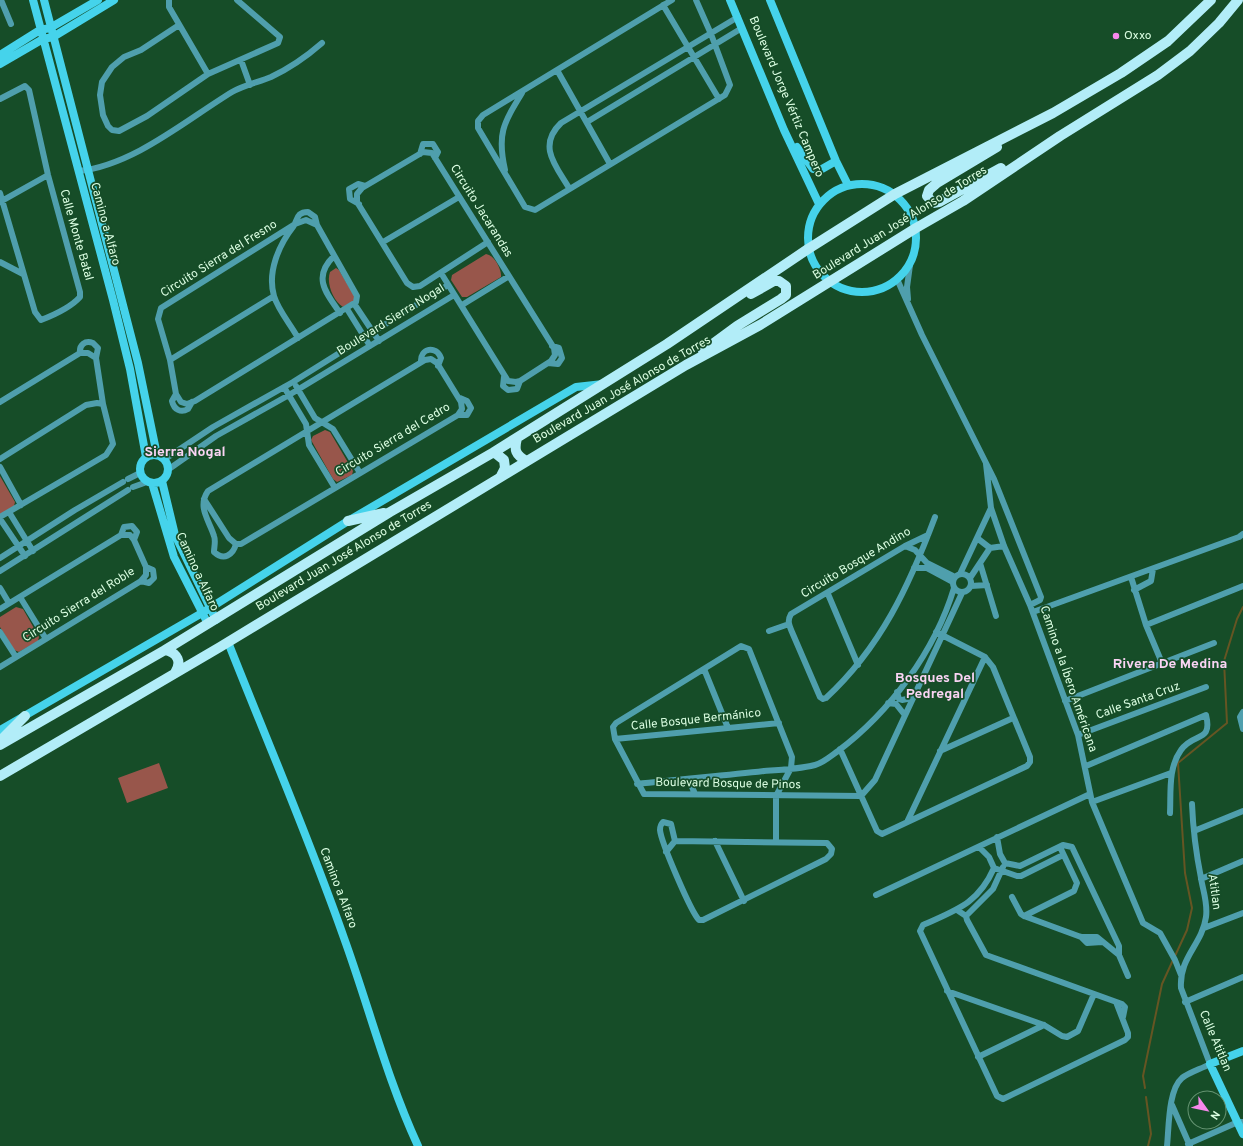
<svg xmlns="http://www.w3.org/2000/svg" width="1243" height="1146" viewBox="0 0 1243 1146" font-family="Overpass,sans-serif">
<rect width="100%" height="100%" fill="#164d28"/>
<!-- green -->
<path fill="#98564b" d="M486,254c8,1 16,15 15,23l-34,20h-5l-11,-17 1,-5z
M336,268l3,2 16,27 -1,4 -11,6c-10,-6 -17,-24 -13,-35z
M325,430l5,2 23,39 -1,4 -15,7 -4,-3 -22,-39 2,-4z
M0,476l15,26 -1,4 -14,9z
M16,607l7,2 16,28 -1,4 -19,11 -5,-2 -14,-23v-10z
M159,763l9,25 -41,15 -9,-25z"/>
<g fill="none" stroke-linecap="round" stroke-linejoin="round">
<!-- stream -->
<path stroke="#665523" stroke-width="2" d="M1175,956l12,-26 5,-22 -7,-35 -7,-110 49,-40 -3,-62 13,-42 6,-12
M1145,1088l-2,-12 19,-92 11,-24
M1146,1097l5,37 -3,12"/>
<!-- street -->
<path stroke="#4f9fad" stroke-width="6" d="M1,0l10,24
M169,0v7l39,67
M672,0l-189,115 -5,6v7l47,79 10,3 190,-115 5,-10 -19,-51 -15,-34
M663,5l56,94
M179,25l-38,25 -17,7 -12,10 -10,15 -2,13 3,20 5,11 4,4 7,1 28,-15 61,-42 70,-31 2,-6 -43,-37
M241,60l9,25
M557,70l53,94
M0,99l25,-13 4,4 19,85 32,117v5c-9,10 -26,18 -39,23l-6,-8 -35,-119
M587,122l155,-94
M420,154l3,-10h10l5,8 -3,6
M505,170c-8,-36 -2,-46 17,-77
M79,171c55,-6 107,-51 153,-79 12,-7 27,-10 39,-15 19,-9 35,-20 51,-34
M569,188c-13,-22 -32,-42 -8,-65l177,-106
M0,202l48,-27
M359,204l-9,-5 -1,-10 9,-5 7,2
M306,220l11,5 40,71 -1,6 -161,99 -8,3 -6,-2 -5,-8 -6,-34 -12,-41 3,-11 134,-84z
M383,242l76,-45
M334,256c-22,21 -8,37 6,57
M0,262l23,12
M441,273l67,108 8,1 4,-1 31,-20 4,-6 -1,-7 -122,-195 -9,-1 -61,36 -5,6v8l50,81 6,4 7,-1 68,-44
M897,279l25,56 72,144 47,118 -1,3 -10,5 -26,-59 -13,-38 -5,-44
M908,299l-1,-12 3,-22
M355,305l24,36
M462,305l47,-29
M347,309l23,37
M298,338c-7,-13 -20,-28 -24,-42 -7,-24 5,-51 19,-69 5,-7 3,-15 15,-15l7,5 2,8
M80,353c-1,-8 5,-13 13,-10l5,5 -2,10
M170,360l104,-64
M421,362c-1,-14 15,-17 20,-4l-3,8
M548,363l10,1 4,-6 -3,-10 -7,-2
M504,377l-1,9 5,4 9,-1 3,-8
M296,386l19,32 18,11 27,44
M284,387l22,37 3,21 26,43
M176,394l-4,7c2,9 9,12 16,8l4,-7
M0,402l80,-49h8l8,5 7,46 10,40 -7,11 -106,62
M458,415h9l4,-7 -4,-7 -7,-3
M0,459l86,-54 11,-2 6,1
M165,459l48,-32 80,-45 155,-97
M0,467l21,38
M169,469l47,-33 73,-41 165,-100
M128,479l12,-6
M133,487l14,-5
M204,499l25,39 7,6h5l217,-129 4,-6 -1,-7 -24,-39 -6,-4 -6,1 -217,131c-11,16 1,29 6,45 2,5 0,11 0,16 10,9 19,3 22,-8
M9,512l24,39
M0,519l25,37
M121,535l3,-8 8,-1 5,6 -3,8
M928,535l-23,11 -114,68c-4,7 -2,11 1,18l28,65 3,2 3,-1c55,-51 83,-112 109,-181
M977,538l13,10
M905,546l10,4 12,13 28,14
M0,558l75,-48 48,-28
M980,563l16,53
M914,568h13l26,14
M0,571l128,-81
M953 583a9 9 0 1 1 18 0a9 9 0 1 1-18 0Z
M960,574l31,-66
M1131,577l15,48 16,38
M970,578l20,-30 14,-2
M141,581l8,2 5,-5 -1,-8 -7,-3
M971,586l16,-1
M0,588l9,15
M1134,590l17,-9 2,-12
M828,594l30,71
M20,597l26,42
M1030,605l48,130 14,67 13,31 38,90 17,10 15,27 6,15
M0,609l121,-74h9l4,5 12,27v8l-5,6 -141,86
M1033,612l206,-75 4,-3
M1146,625l97,-39
M769,631l20,-7
M0,632l16,25
M704,669l24,59
M897,692l2,7 3,1 10,-2
M1065,701l149,-58
M888,703l8,1 8,10
M1243,712l-3,5 3,12
M1078,735l128,-48
M615,739l164,-16
M840,749l37,82 5,3 145,-68 3,-4v-5l-37,-90 -8,-10 -49,-25
M940,751l73,-33
M1086,766l120,-51c7,28 -13,17 -25,35 -13,18 -10,42 -11,63
M694,779l-2,8 3,7
M637,784c42,-5 85,-8 127,-13 16,-1 35,-2 51,-6 8,-2 16,-9 23,-14 52,-39 97,-100 116,-163
M1092,802l79,-29
M908,820l77,-163
M1194,831l49,-20
M997,837l3,17 5,9 15,3 43,-21 9,2 47,99v9
M715,841l29,60
M776,842v-46l15,-28 1,-11 -43,-108 -8,-3 -125,77 -3,4 2,12 29,55 217,2 14,-16 87,-187
M979,847l10,10 5,11c-16,36 -38,42 -71,57l-3,6 77,165 6,3 122,-59 3,-3v-4l-12,-31
M666,852l9,-11 152,2 5,6 -1,5 -5,5 -123,61h-4c-8,-8 -38,-78 -39,-90 0,-4 1,-6 3,-8l8,2 4,17
M994,868l23,8h4l42,-21
M1201,879l42,-18
M876,895l214,-101
M1012,897l9,17 3,2 57,21h16l22,18 9,21
M957,910l9,6 1,4 19,35 136,49 3,3 -2,10
M966,916l27,-27 10,-22
M1024,916l50,-25 3,-8 -17,-36
M1204,928l39,-15
M1081,937l6,6 15,-1
M947,991l97,34 18,11 5,1 11,-6 16,-37
M1185,1002l58,-25
M978,1057l66,-32
M1172,1105l18,41
M1188,1144l50,-22h5
M1167,1146c2,-18 1,-56 15,-68 8,-6 19,-9 28,-14l-29,-76c-2,-31 21,-43 25,-71 2,-14 -3,-26 -5,-39 -5,-25 -8,-49 -9,-74"/>
<!-- secondary -->
<path stroke="#45d3eb" stroke-width="8" d="M33,0l80,300 17,69 16,88
M44,0l94,363 19,92
M730,0l54,130 35,74
M770,0l66,161 12,24
M0,55l40,-25 10,-2 48,-28
M0,64l43,-25 10,-2 61,-37
M797,147l16,22h9l14,-8
M808 238a54 54 0 1 1 108 0a54 54 0 1 1-108 0Z
M140 469a14 14 0 1 1 28 0a14 14 0 1 1-28 0Z
M162,481l13,54 41,85
M152,483l22,74 34,67
M228,642c39,99 81,196 116,296 25,69 43,141 74,208
M0,730l202,-117 146,-92 228,-134 27,-3
M1243,1051l-33,13 33,70"/>
<!-- primary -->
<path stroke="#b2edf8" stroke-width="10" d="M997,147l-60,36 -8,7 -2,6 6,7 6,-1 62,-34
M703,351l34,-25 44,-27 5,-4v-9l-7,-5h-5l-23,13
M517,438c-3,12 -2,17 10,23
M494,452l10,8 1,8 -4,8
M348,521l36,-8
M165,650c13,3 17,12 10,23
M0,741l25,-25
M0,745l165,-95 225,-138 104,-60 173,-108 141,-95 87,-55 158,-81 68,-40 47,-32 43,-41
M0,776l220,-129 466,-282 74,-40 156,-97 47,-27 97,-65 98,-61 32,-24 29,-28 19,-23"/>
</g>
<!-- markers -->
<circle fill="#f788ec" stroke="#164d28" stroke-width="1.5" cx="1116" cy="36" r="4"/>
<g text-anchor="middle" dominant-baseline="central" stroke-width="3.5" stroke-linejoin="round" paint-order="stroke">
<!-- poi labels -->
<g font-size="12" fill="#dbfee2" stroke="#164d28" text-anchor="start">
<text x="1124" y="36">Oxxo</text>
</g>
<!-- street labels -->
<g font-size="12" fill="#dbfee2" stroke="#164d28">
<text transform="translate(786 97) rotate(67)">Boulevard Jorge Vértiz Campero</text>
<text transform="translate(481 211) rotate(58)">Circuito Jacarandas</text>
<text transform="translate(900 223) rotate(-32)">Boulevard Juan José Alonso de Torres</text>
<text transform="translate(105 224) rotate(75)">Camino a Alfaro</text>
<text transform="translate(76 235) rotate(74)">Calle Monte Batal</text>
<text transform="translate(219 259) rotate(-32)">Circuito Sierra del Fresno</text>
<text transform="translate(391 320) rotate(-32)">Boulevard Sierra Nogal</text>
<text transform="translate(622 390) rotate(-30)">Boulevard Juan José Alonso de Torres</text>
<text transform="translate(393 440) rotate(-31)">Circuito Sierra del Cedro</text>
<text transform="translate(344 556) rotate(-31)">Boulevard Juan José Alonso de Torres</text>
<text transform="translate(856 563) rotate(-31)">Circuito Bosque Andino</text>
<text transform="translate(197 572) rotate(65)">Camino a Alfaro</text>
<text transform="translate(79 605) rotate(-32)">Circuito Sierra del Roble</text>
<text transform="translate(1068 679) rotate(71)">Camino a la Íbero Américana</text>
<text transform="translate(1138 701) rotate(-20)">Calle Santa Cruz</text>
<text transform="translate(696 720) rotate(-6)">Calle Bosque Bermánico</text>
<text transform="translate(728 784) rotate(1)">Boulevard Bosque de Pinos</text>
<text transform="translate(338 888) rotate(69)">Camino a Alfaro</text>
<text transform="translate(1214 892) rotate(82)">Atitlan</text>
<text transform="translate(1215 1041) rotate(67)">Calle Atitlan</text>
</g>
<!-- quarter labels -->
<g font-size="14" font-weight="bold" fill="#fad4f4" stroke="#164d28">
<text x="185" y="452">Sierra Nogal</text>
<text x="1170" y="664">Rivera De Medina</text>
<text x="935" y="678">Bosques Del<tspan x="935" dy="16">Pedregal</tspan></text>
</g>
</g>
<!-- north arrow -->
<g transform="translate(1207 1110) rotate(123)"><circle r="19" fill="#164d28" stroke="#659472"/>
<path d="M0-3L7 15L0 10L-7 15Z" fill="#f788ec"/>
<text y="-6" font-size="11" font-weight="bold" text-anchor="middle" fill="#dbfee2">N</text>
</g>
</svg>
